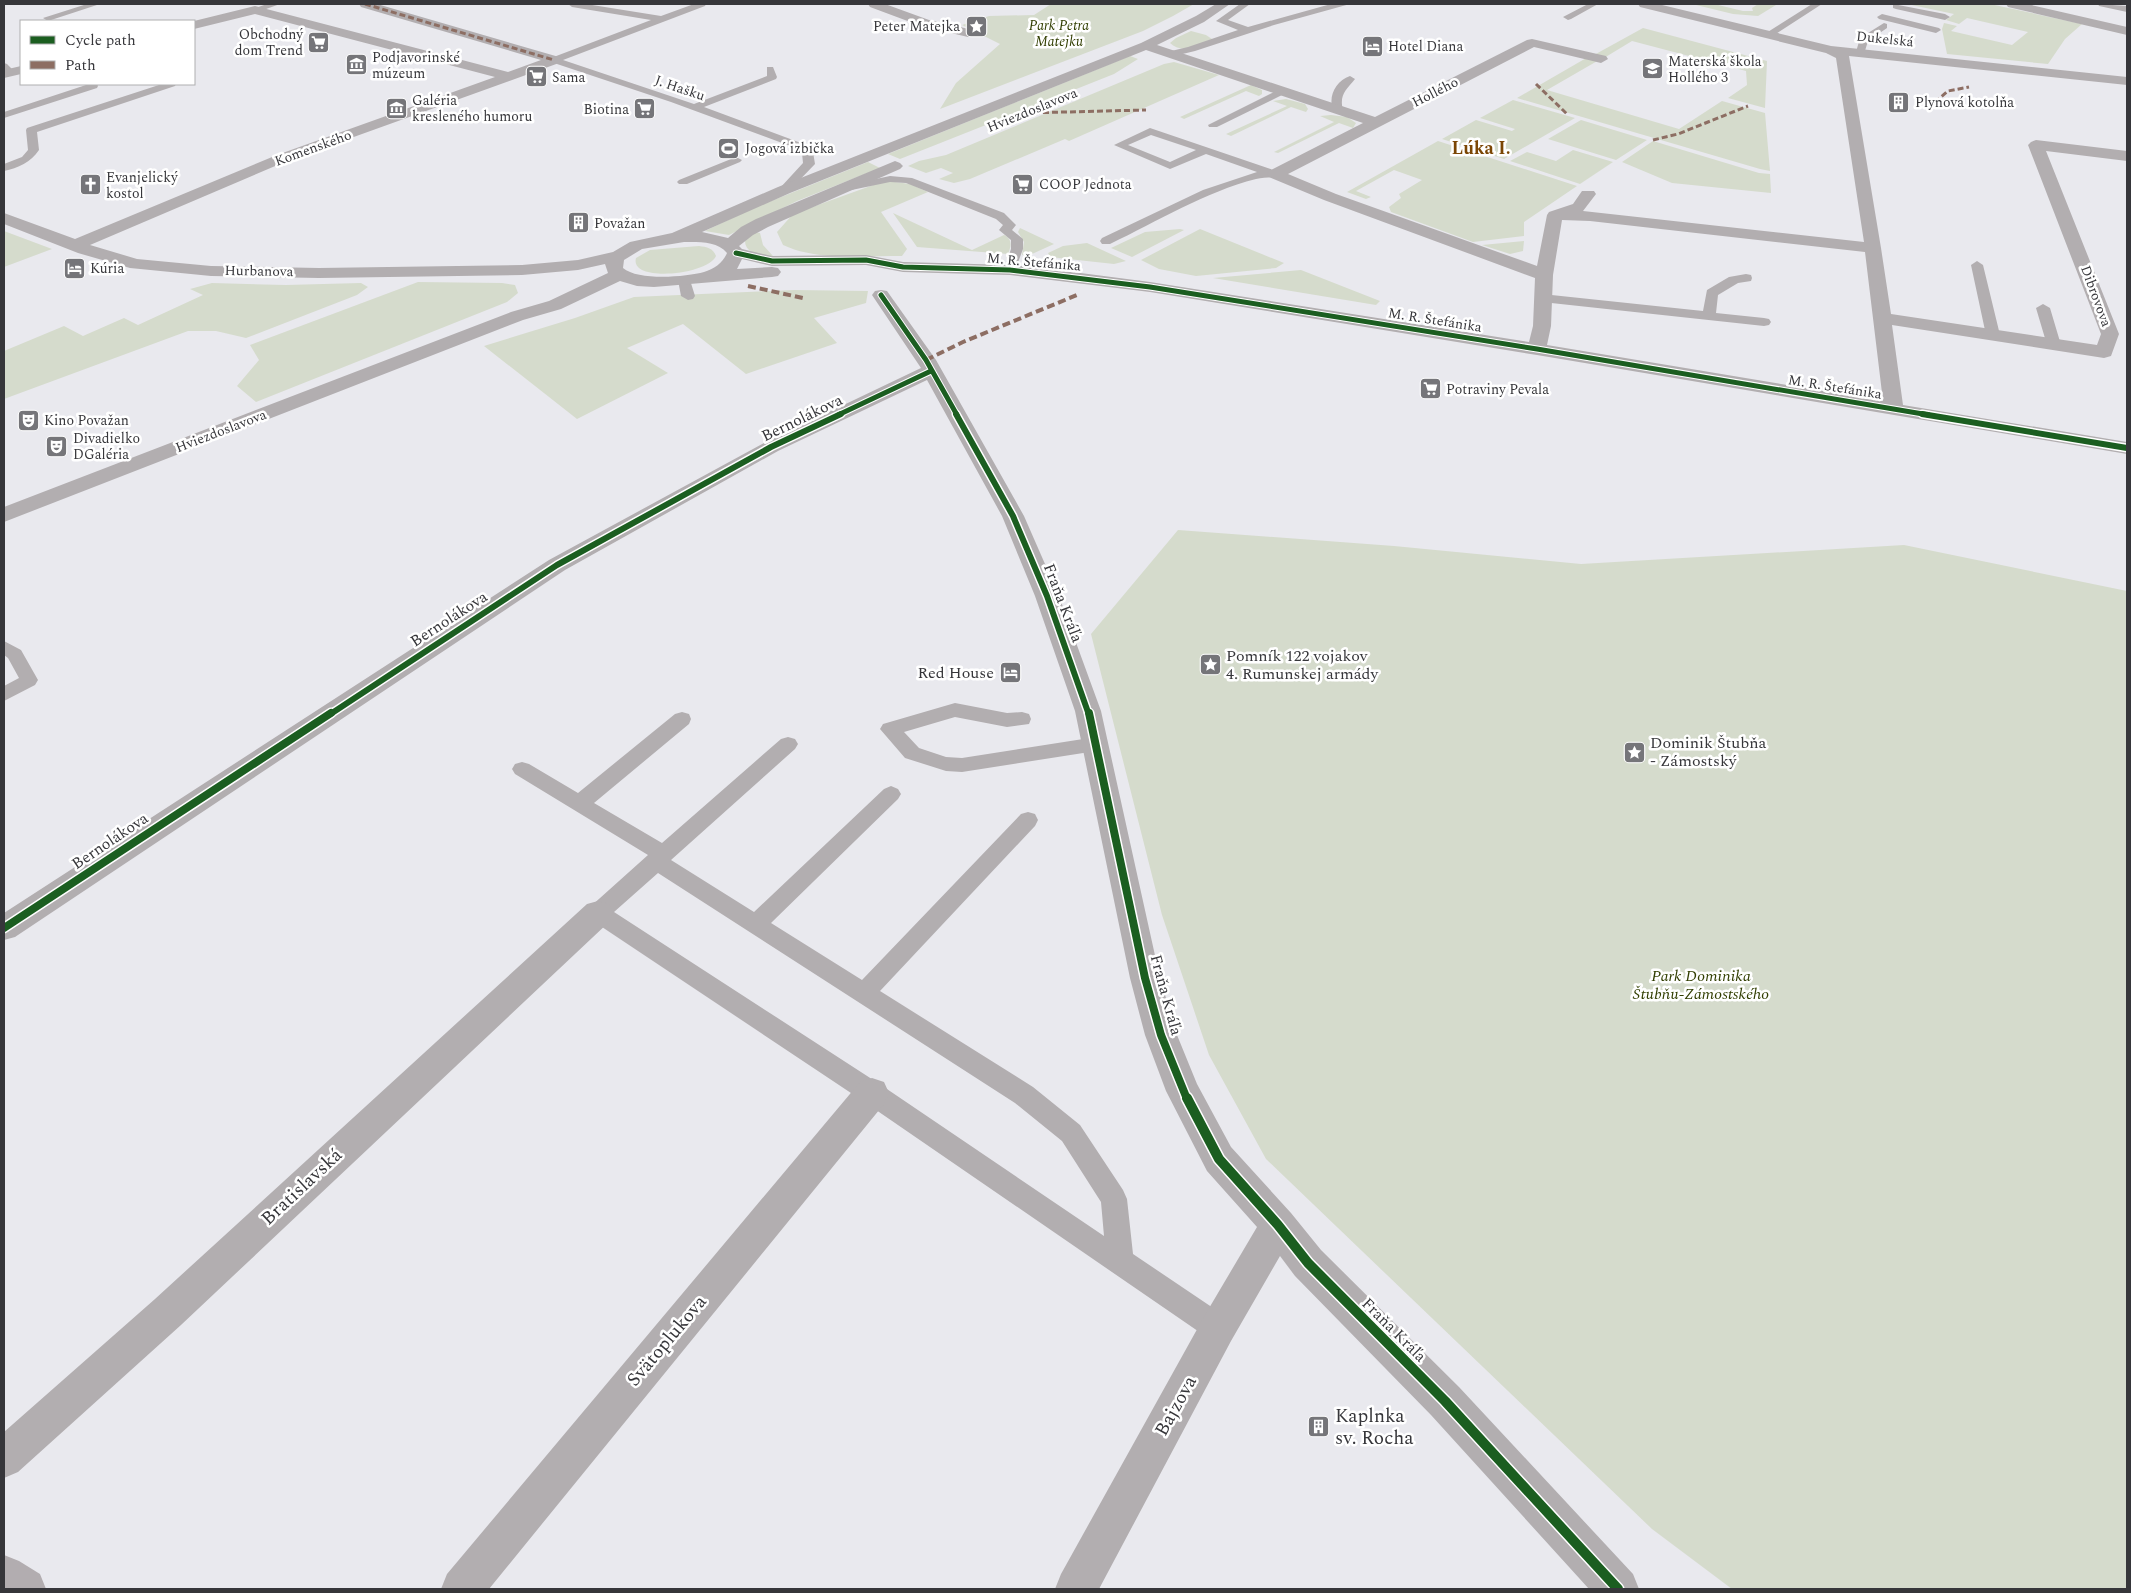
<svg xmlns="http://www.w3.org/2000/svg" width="2131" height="1593" viewBox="0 0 2131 1593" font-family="Spectral,serif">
<rect width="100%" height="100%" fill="#e9e9ee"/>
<!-- green -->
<path fill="#d5dbcc" d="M1051,4h143l-21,12 -30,15 -203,78 16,-26 44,-39 -38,-19 27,-9 45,-1z
M1692,4h22l29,7h10l-1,-3 6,-4 18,1 -18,11 -25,-2z
M1907,4h83l92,20 -17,15 -17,25 -101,-10 -5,-25 2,-6 13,3 -6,5 61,14 16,-13 -61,-14 -8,6 -13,-4 8,-6z
M1643,28l124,33 -2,47 -37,-10 19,-13 -1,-14 -114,-30 -28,17 -10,-3z
M1191,31l15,4 6,4c-14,6 -30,16 -42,4l6,-5z
M1130,56l8,3 -24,15 -214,85 -12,-5z
M1588,57l11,3 -52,30 132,39 43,-28 43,12 5,58 -10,-2 -243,-71z
M1174,62l45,13 -150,66 -4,-2 -95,40 -16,4 -15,-4 14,-6 -12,-5 -15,5 -18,-7 11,-5 27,-6 218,-91z
M1251,85l11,5v4l-3,2 -13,-5 -62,28 -4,-2z
M1286,99l19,5 3,5 -2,3 -15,-5 -60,29 -5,-2 61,-28 -14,-5z
M1513,100l62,18 -71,41 -62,-20 34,-19 36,11 3,-2 -35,-11z
M1331,115l16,2 9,6 -3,5 -14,-5 -61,30 -4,-1 60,-30 -14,-6z
M1581,120l66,20 -31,20 -68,-21z
M1438,141l139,45 -53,36v14l-51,6 -82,-30 -2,-5 12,-9 -2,-4 23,-14 -28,-10 -38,21 15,6 -5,2 -19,-7z
M1653,141l106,32 11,1 1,19 -99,-10 -50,-21z
M1573,150l40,12 -33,22 -70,-23 17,-9 29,9z
M868,162l12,6 -83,33 -68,34 -24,-4 44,-21z
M888,181l22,3 18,8 -47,20 26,37 -5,7c-38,0 -85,5 -119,-11l-6,-13 16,-18 83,-30z
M893,213l79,37 32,-15c9,4 7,12 4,19l-91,-7z
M1020,228l34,16 -22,10 -10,1 2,-13 -6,-10z
M1180,229l4,1 -52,27 -21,-9 34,-16z
M1200,229l84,34 -8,5 -80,8 -37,-7 -18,-9z
M4,231l48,18 -48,18z
M755,232l5,1 3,12 10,11c-11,0 -28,-2 -28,-15z
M1524,241l-1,10 -13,3 -28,-9z
M1087,243l39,18 -12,3 -64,-7 -2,-4 15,-7z
M699,246c8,1 14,2 17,10 -8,19 -87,27 -80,2l14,-8z
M1301,270l79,31 -4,4 -163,-27z
M418,282l84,1 13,2 3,8 -11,9 -251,100 -19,-16 22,-26 -9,-15z
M212,283l74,2 75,-2 7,4 -11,8 -111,43 -30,-7h-28l-184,68v-48l60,-25 19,10 41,-18 14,7 65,-30 -13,-6z
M794,290l74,1 -2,12 -52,15 23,25 -91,31 -63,-50 -56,24 41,25 -91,46 -93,-73 91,-28 59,-21z
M1178,530l216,16 187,18 323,-19 223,46v998h-395l-80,-60 -386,-370 -57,-104 -47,-140 -71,-281z"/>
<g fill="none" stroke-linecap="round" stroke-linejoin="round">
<!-- lane -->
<path fill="#b2aeb0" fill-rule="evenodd" d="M87,4h13l-52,17 -5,-3z
M267,4h13l-25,9 -5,-3z
M568,4h18l75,12 33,-12h12l-1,2 -142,54 131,44 73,-28v-9h6l4,10 -1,2 -72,28 97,36 12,9 2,12 -27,28h-8l-2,-2 2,-2 23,-25 -1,-10 -9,-6 -122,-45 -120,-40v-4l100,-38 -79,-13z
M1240,4h10l-22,16 20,7 83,-23h19l-76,21 -79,26 -25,6 -5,-3 2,-2 21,-5 50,-17 -22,-9z
M1588,4h10l-27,15 -3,1 -5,-3z
M1812,4h10l-51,33h-6l-2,-2z
M1893,4l52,10 5,3 -5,3 -49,-11 -3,-1z
M2098,4l29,2v6l-28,-6z
M1882,14l57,14 2,2 -5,3 -57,-14 -2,-2z
M1884,23l3,1v4l-19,13 -4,13h-6l-2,-2 4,-14z
M4,63l3,1 7,7v4h-8l-2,-3z
M1350,76l5,3c-9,11 -16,16 -12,31l-5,3 -4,-1c-7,-14 1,-31 16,-36z
M89,84h8l1,2 -1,2 -93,30v-6z
M162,84h14l-1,2 -138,46 2,18c-8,12 -21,18 -35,21v-7l18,-7 6,-7 -2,-20 1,-2z
M1282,88l4,1v4l-69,34h-8l-1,-2z
M1150,128l129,44 2,2 -2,2c-8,2 -15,1 -23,3 -51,13 -98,42 -146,65h-8l-2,-3 2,-3 101,-48 54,-18 -51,-18 -36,15 -56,-24zM1151,135l45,15 -26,12 -42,-17z
M736,157l6,3 -2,2 -53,22h-8l-2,-2 2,-2z
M890,176l22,2 92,35 12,12 -4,5 11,9v10l-9,24 -4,1 -6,-4 7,-21v-9l-12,-10 4,-5 -7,-6 -90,-36 -16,-1 -48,10 -6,-3 2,-2z
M1977,261l6,4 17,70 -7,4 -7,-4 -15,-70z
M1746,274l5,1 1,3 -1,3 -13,2 -20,12 -2,18 48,5 5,1 2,3 -2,3 -5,1 -222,-24 -7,-4 7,-4 161,17 4,-21 22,-13z
M684,276l6,4 5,16 -2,3 -5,1 -7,-4 -3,-16z
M2043,304l7,4 11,37 -2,3 -5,1 -7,-4 -11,-37z
M4,641l17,9 17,30 -3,5 -31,16v-15l15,-8 -11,-20 -4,-3z
M955,703l52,10 15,-1 7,2 2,5 -2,5 -22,3 -52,-10 -51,15 15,16 27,9 16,1 134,-21 7,2 3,5 -3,5 -7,2 -134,21 -16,-1 -41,-13 -25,-29 3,-5z
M682,712l7,2 2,5 -2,5 -95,79 68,40 119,-104 7,-2 7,2 3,5 -3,5 -124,111 83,52 130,-123 7,-3 7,3 3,5 -3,5 -127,124 91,57 159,-166 7,-2 7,2 3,6 -3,6 -155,165 153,96 47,38 43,65 4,9 6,55 95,64 4,10 -4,10 -10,4 -10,-4 -345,-237 -273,-182 -3,-6 3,-6 58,-52 -133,-81 -3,-5 3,-5 7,-2 7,2 49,29 97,-79zM658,873l357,230 47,38 39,61 3,34 -223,-151 -267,-173z"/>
<!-- street -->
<path fill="#b2aeb0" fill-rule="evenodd" d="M359,4h18l182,53 2,3 -2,3 -272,98 -197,84 47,14 74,7 108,2 203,-3 56,-5 35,-8 17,-10 42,-9 106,-46 363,-144 55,-27 20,-12h14l-26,18 -47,23 218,72 152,-77 5,-1 74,17 2,3 -7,4 -67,-16 -246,127 48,20 201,72 10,-51 2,-3 24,-8 9,-13h12l2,3 -13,17 281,31 -28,-184 -10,-5 -186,-46 -2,-3h20l173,42 296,31v8l-278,-29 32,192 10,66 206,31 4,-11 -73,-189 3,-3 5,-2 91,11v10l-81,-10 73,183 -8,22 -7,2 -212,-33 11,80 224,37v12l-590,-99 -387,-63 -140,-17 -107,-3 -37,-7 -94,1 -30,-7 -5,10 35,-2 6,1 3,4 -3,4 -6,1 -118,10 -17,-1 -17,-5 -59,28 -38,11 -519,202v-15l507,-195 38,-11 59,-28 -3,-9 -27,6 -56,5 -203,3 -108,-2 -81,-8 -52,-15 -74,-29v-11l71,26 202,-84 218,-78 -240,-63 -61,15v-8l61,-15 253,66 33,-12 -180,-53zM1146,50l217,73 -94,48 -2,3 2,3 55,23 211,78 -2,48 -4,16 -379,-60 -108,-14 -32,-3 -107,-3 -37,-7 -94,1 -30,-7 -3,-3 14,-11 15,-8 132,-58 3,-3 -3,-3 -5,-2 -139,58 -15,8 -13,11 -26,-6 88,-39zM1562,220l28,1 275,31 18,149 -336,-56 4,-19 2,-51zM684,242c16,0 33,-1 43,11 -4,10 -13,16 -23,19 -18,5 -66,9 -81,-4l1,-8 18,-11z
M868,4h17l44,16 44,10 1,3 -6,4 -47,-11 -51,-19z
M2006,4h21l100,23v8l-119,-28z
M21,66v8l-17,4v-8z
M881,290l6,1 49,69 88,156 35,80 42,115 59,267 17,57 20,49 34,63 60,66 30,37 138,137 174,187 6,15h-50l-158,-174 -136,-139 -15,-20 -49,85 -132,248h-44l6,-15 144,-259 52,-88 -50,-56 -41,-80 -21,-56 -15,-57 -55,-267 -40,-115 -33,-80 -75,-136 -149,71 -213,119 -550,367 -11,3v-27l545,-353 215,-117 157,-75 -49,-73 3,-4z
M598,901l11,3 4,9 -4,9 -428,403 -163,147 -14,6v-46l151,-133 432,-395z
M872,1078l12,4 5,11 -5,11 -395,485h-48l6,-15 413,-492z"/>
<!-- secondary -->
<path fill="#b2adb0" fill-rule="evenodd" d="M4,1555l15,6 21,13 6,15h-42z"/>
<!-- quiet-far1 -->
<path stroke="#8d6e63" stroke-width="3" stroke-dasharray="6 3" stroke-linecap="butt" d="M365,4l189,56
M1536,84l31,30
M1928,108l20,-17 21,-4
M1025,113l121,-3
M1653,140l25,-6 70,-28"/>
<!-- quiet -->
<path stroke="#8d6e63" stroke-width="4" stroke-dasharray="8 4" stroke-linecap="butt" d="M748,286l55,12
M926,360l37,-18 114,-47"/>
<defs>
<path id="cycleway-far3" d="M736,253l36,8 94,-1 37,7 107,3 140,17 387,62 392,66
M881,295l45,65 31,55
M838,415l93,-44"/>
<path id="cycleway-far2" d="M956,414l57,102 34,80 42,119
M1922,414l205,34
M329,715l228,-150 214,-118 70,-33"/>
<path id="cycleway-far1" d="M1089,713l56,265 16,57 26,64
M4,928l327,-215"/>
<path id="cycleway" d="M1187,1098l32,61 59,66 30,38 137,138 173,188"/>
</defs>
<!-- cycleway-far3 casing -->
<use href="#cycleway-far3" stroke="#fff" stroke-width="7"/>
<!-- cycleway-far2 casing -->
<use href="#cycleway-far2" stroke="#fff" stroke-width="9"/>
<!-- cycleway-far1 casing -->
<use href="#cycleway-far1" stroke="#fff" stroke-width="11"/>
<!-- cycleway casing -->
<use href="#cycleway" stroke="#fff" stroke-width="13"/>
<!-- cycleway-far3 -->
<use href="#cycleway-far3" stroke="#1b5e20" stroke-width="5"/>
<!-- cycleway-far2 -->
<use href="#cycleway-far2" stroke="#1b5e20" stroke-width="6"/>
<!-- cycleway-far1 -->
<use href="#cycleway-far1" stroke="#1b5e20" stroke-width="8"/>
<!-- cycleway -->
<use href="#cycleway" stroke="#1b5e20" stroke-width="10"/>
</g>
<!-- icons -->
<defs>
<symbol id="sight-square" viewBox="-11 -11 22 22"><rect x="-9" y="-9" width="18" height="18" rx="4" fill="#757579" stroke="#fff"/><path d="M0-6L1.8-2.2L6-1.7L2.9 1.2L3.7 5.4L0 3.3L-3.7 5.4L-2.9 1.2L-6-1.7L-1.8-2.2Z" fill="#fff"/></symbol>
<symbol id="supermarket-square" viewBox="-11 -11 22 22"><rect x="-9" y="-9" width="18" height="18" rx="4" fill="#757579" stroke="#fff"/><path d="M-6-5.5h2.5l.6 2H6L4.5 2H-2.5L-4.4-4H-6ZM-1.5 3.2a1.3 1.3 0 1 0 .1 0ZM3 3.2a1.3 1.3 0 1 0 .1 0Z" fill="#fff"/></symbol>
<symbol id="hotel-square" viewBox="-11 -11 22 22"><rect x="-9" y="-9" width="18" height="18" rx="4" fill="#757579" stroke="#fff"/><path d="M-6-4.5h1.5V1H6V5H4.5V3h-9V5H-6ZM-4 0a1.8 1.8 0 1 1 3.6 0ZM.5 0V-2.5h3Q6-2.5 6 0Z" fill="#fff"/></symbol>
<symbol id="museum-square" viewBox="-11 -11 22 22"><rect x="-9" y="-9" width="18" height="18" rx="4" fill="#757579" stroke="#fff"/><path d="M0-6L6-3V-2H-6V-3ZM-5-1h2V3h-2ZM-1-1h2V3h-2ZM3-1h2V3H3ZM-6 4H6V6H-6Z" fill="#fff"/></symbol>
<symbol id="school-square" viewBox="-11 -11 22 22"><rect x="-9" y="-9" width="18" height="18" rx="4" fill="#757579" stroke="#fff"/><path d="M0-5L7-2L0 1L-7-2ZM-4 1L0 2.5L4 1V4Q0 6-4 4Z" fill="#fff"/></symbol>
<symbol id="building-square" viewBox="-11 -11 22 22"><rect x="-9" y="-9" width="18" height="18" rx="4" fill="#757579" stroke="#fff"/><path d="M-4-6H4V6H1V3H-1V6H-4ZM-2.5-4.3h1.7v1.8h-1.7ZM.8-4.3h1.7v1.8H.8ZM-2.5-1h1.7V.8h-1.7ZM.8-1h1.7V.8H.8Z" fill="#fff"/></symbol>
<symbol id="stadium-square" viewBox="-11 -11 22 22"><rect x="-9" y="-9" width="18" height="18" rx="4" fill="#757579" stroke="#fff"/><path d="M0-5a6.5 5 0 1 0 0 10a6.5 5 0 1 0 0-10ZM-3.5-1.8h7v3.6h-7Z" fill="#fff"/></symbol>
<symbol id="church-square" viewBox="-11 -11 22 22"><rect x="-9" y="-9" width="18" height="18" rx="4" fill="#757579" stroke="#fff"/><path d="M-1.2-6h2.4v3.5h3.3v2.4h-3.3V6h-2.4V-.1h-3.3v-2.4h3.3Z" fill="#fff"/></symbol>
<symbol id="theatre-square" viewBox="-11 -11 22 22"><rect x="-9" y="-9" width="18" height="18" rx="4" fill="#757579" stroke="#fff"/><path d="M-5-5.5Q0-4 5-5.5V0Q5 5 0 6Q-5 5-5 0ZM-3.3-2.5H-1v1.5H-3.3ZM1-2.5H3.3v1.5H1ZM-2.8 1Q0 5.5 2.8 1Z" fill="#fff"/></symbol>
</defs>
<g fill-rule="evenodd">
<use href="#sight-square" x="964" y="14" width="25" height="25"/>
<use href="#supermarket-square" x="306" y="30" width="25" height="25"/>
<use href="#hotel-square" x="1360" y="34" width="25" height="25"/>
<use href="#museum-square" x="344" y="52" width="25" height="25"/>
<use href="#school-square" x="1640" y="56" width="25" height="25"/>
<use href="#supermarket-square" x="524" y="64" width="25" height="25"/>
<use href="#building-square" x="1886" y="90" width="25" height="25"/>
<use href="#museum-square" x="384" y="96" width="25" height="25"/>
<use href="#supermarket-square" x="632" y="96" width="25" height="25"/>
<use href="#stadium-square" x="716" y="136" width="25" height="25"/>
<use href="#supermarket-square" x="1010" y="172" width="25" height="25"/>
<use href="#church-square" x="78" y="172" width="25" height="25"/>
<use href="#building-square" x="566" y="210" width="25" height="25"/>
<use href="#hotel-square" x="62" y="256" width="25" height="25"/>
<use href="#supermarket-square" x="1418" y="376" width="25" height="25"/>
<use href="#theatre-square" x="16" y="408" width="25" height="25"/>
<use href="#theatre-square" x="44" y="434" width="25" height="25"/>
<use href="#sight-square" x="1198" y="652" width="25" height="25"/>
<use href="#hotel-square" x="998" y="660" width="25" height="25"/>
<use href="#sight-square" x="1622" y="740" width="25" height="25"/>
<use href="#building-square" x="1306" y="1414" width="25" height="25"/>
</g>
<g text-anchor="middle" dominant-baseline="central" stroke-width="5" stroke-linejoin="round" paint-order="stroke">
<!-- far-park labels -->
<g font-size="14" font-style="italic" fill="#313e01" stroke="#fff">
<text x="1059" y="25">Park Petra<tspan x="1059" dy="16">Matejku</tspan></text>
</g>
<!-- far-poi labels -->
<g font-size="14" fill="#36363a" stroke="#fff" text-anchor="start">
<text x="960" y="26" text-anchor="end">Peter Matejka</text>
<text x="303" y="34" text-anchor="end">Obchodný<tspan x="303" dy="16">dom Trend</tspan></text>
<text x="1388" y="46">Hotel Diana</text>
<text x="372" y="57">Podjavorinské<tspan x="372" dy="16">múzeum</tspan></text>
<text x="1668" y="61">Materská škola<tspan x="1668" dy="16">Hollého 3</tspan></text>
<text x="552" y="77">Sama</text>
<text x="412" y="100">Galéria<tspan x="412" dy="16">kresleného humoru</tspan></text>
<text x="1915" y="102">Plynová kotolňa</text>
<text x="629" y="109" text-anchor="end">Biotina</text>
<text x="745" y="148">Jogová izbička</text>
<text x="106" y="177">Evanjelický<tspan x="106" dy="16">kostol</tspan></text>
<text x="1039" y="184">COOP Jednota</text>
<text x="594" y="223">Považan</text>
<text x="90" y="268">Kúria</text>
<text x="1446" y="389">Potraviny Pevala</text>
<text x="44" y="420">Kino Považan</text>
<text x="73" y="438">Divadielko<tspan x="73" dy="16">DGaléria</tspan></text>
</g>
<!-- far-street labels -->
<g font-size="14" fill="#36363a" stroke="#fff">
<text transform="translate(1885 39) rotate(6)">Dukelská</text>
<text transform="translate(680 88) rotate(19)">J. Hašku</text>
<text transform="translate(1435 92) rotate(-27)">Hollého</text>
<text transform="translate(1032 110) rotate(-22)">Hviezdoslavova</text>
<text transform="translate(313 148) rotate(-20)">Komenského</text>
<text transform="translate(1034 262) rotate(5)">M. R. Štefánika</text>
<text transform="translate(259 271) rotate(1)">Hurbanova</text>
<text transform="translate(2096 296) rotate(70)">Dibrovova</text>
<text transform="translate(1435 320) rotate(9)">M. R. Štefánika</text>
<text transform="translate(1835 387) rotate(9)">M. R. Štefánika</text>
<text transform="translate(221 431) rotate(-21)">Hviezdoslavova</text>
</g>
<!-- street labels -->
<g font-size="16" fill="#36363a" stroke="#fff">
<text transform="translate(802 418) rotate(-26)">Bernolákova</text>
<text transform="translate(1063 603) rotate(69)">Fraňa Kráľa</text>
<text transform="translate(449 619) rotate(-33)">Bernolákova</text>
<text transform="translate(110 841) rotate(-34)">Bernolákova</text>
<text transform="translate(1166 995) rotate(75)">Fraňa Kráľa</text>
<text transform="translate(1394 1330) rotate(45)">Fraňa Kráľa</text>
</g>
<!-- poi labels -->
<g font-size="16" fill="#36363a" stroke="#fff" text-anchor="start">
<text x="1226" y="656">Pomník 122 vojakov<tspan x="1226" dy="18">4. Rumunskej armády</tspan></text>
<text x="994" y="673" text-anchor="end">Red House</text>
<text x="1650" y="743">Dominik Štubňa<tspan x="1650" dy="18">- Zámostský</tspan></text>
</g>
<!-- park labels -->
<g font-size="16" font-style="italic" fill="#313e01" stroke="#fff">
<text x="1701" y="976">Park Dominika<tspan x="1701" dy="18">Štubňu-Zámostského</tspan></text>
</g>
<!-- far-district labels -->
<g font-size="18" font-weight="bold" fill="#7b4605" stroke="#fff">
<text x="1481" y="148">Lúka I.</text>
</g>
<!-- near-street labels -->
<g font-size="19" fill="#36363a" stroke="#fff">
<text transform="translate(302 1187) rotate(-43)">Bratislavská</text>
<text transform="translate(667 1341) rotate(-50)">Svätoplukova</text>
<text transform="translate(1176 1406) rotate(-61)">Bajzova</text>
</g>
<!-- near-poi labels -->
<g font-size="19" fill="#36363a" stroke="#fff" text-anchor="start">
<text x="1335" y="1416">Kaplnka<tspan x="1335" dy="22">sv. Rocha</tspan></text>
</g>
</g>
<!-- border -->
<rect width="2131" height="1593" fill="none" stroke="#36363a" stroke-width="10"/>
<!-- legend -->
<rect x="20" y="20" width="175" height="65" fill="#ffffff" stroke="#afafb0"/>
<rect x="30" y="36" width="25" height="8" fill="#1b5e20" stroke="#afafb0"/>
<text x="65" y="45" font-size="15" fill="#36363a">Cycle path</text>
<rect x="30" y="61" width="25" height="8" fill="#8d6e63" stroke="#afafb0"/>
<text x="65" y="70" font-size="15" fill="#36363a">Path</text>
</svg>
